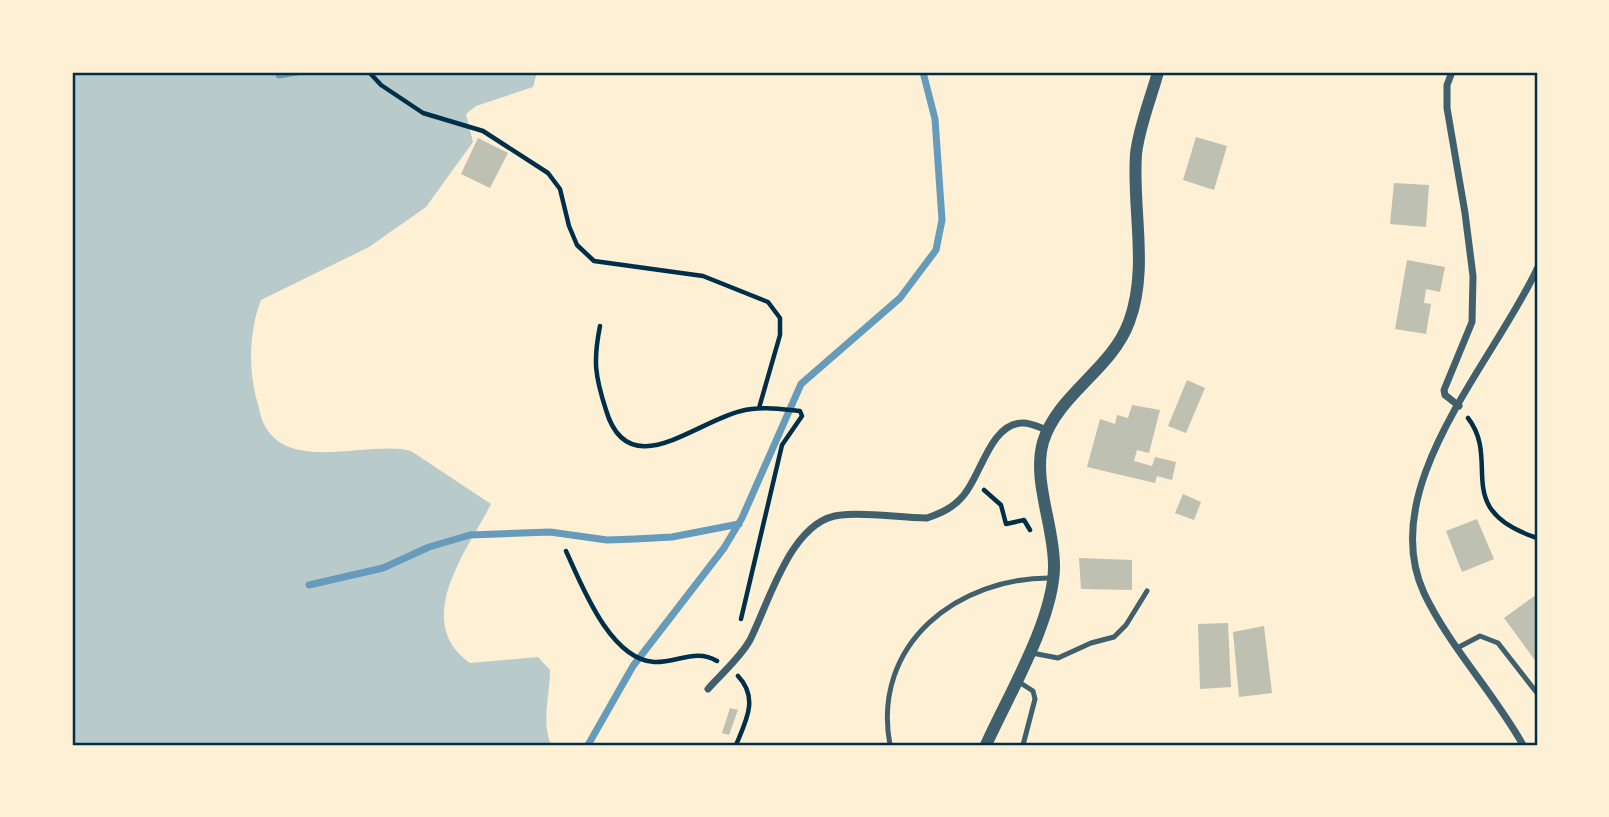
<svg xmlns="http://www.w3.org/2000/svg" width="1609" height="817" viewBox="0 0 1609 817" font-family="'IBM Plex Serif',serif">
<rect width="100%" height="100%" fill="#fdf0d5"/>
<!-- green -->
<path fill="#b9caca" d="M72,72h465l-4,15 -57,19 -10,8 7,28 -47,65 -57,40 -108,53c-12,31 -13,69 -4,101 3,9 3,17 8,25 25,47 105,14 146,25l80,53c-24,47 -80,117 -21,159l68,-6 12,13c0,25 -9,52 1,75h-479z"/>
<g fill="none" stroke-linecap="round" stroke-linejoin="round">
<!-- stream -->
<path stroke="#669bbc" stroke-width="7" d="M279,75l18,-3
M309,585l74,-17 46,-21 41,-12 80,-3 57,8 28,-1 37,-2 67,-13
M588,745l45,-79 91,-118 18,-30 59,-134 99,-86 36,-48 6,-30 -7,-101 -12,-47"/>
</g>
<!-- building -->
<path fill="#bec0b2" d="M1196,137l31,9 -13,44 -31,-10z
M478,138l30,15 -18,35 -29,-14z
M1394,183l35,2 -3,42 -36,-3z
M1407,260l38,7 -5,25 -14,-3 -2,14 7,1 -5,30 -31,-5z
M1187,380l18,8 -19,45 -18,-7z
M1132,405l28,5 -11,43 -12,-3 -3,11 18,5 3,-9 21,5 -4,18 -15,-4 -2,7 -68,-16 13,-48 15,5 2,-9 11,3z
M1183,494l18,8 -7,18 -19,-7z
M1477,519l17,40 -32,13 -16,-41z
M1079,558l53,2v30l-51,-1z
M1537,594v69l-33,-45z
M1228,623l3,64 -31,2 -2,-65z
M1264,626l8,67 -33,4 -6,-65z
M730,708l8,2 -9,25 -7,-2z"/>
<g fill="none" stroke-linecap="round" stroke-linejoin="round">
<!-- path -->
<path stroke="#003049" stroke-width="4.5" d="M369,72l12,13 42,28 60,18 65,42 12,16 9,37 8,19 17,16 109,15 65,26 12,16v17l-21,73
M600,326c-7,35 -5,50 6,84 22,75 89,12 135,1 19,-5 39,-2 59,0l2,5 -20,29 -41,174
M1468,418c34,44 -18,91 69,120
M984,490l17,15 5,19 18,-4 6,10
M566,551c16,35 44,108 88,111 23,1 42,-14 63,-1
M736,745c10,-24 23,-47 2,-69"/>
<!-- service -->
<path stroke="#3f606c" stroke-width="5" d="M1459,647l21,-11 18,7 39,50
M1032,653l26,5 33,-15 23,-6 12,-12 21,-34
M1019,682l14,9 2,8 -12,46
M890,745c-19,-101 68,-169 164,-167"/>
<!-- minor -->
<path stroke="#3f606c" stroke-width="7" d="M1452,72l-5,13v23l18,105 8,63 -1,46 -28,68 1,5 14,11
M708,689c13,-15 32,-31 42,-49 19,-37 41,-121 91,-125 28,-3 58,3 86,3 14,-5 26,-10 36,-22 18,-20 27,-72 59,-73 8,-1 18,5 25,7
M1523,745c-29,-52 -74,-99 -99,-152 -49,-106 70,-231 113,-324"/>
<!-- tertiary -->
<path stroke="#3f606c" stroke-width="12" d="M986,745c22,-49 67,-124 68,-177 1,-41 -22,-86 -11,-126 14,-47 69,-73 86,-120 20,-53 3,-113 7,-168 3,-27 15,-56 22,-82"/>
</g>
<!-- border -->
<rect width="1609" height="817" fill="none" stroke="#fdf0d5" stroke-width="147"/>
<rect x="74" y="74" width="1462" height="670" fill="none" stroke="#003049" stroke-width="2.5"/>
</svg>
